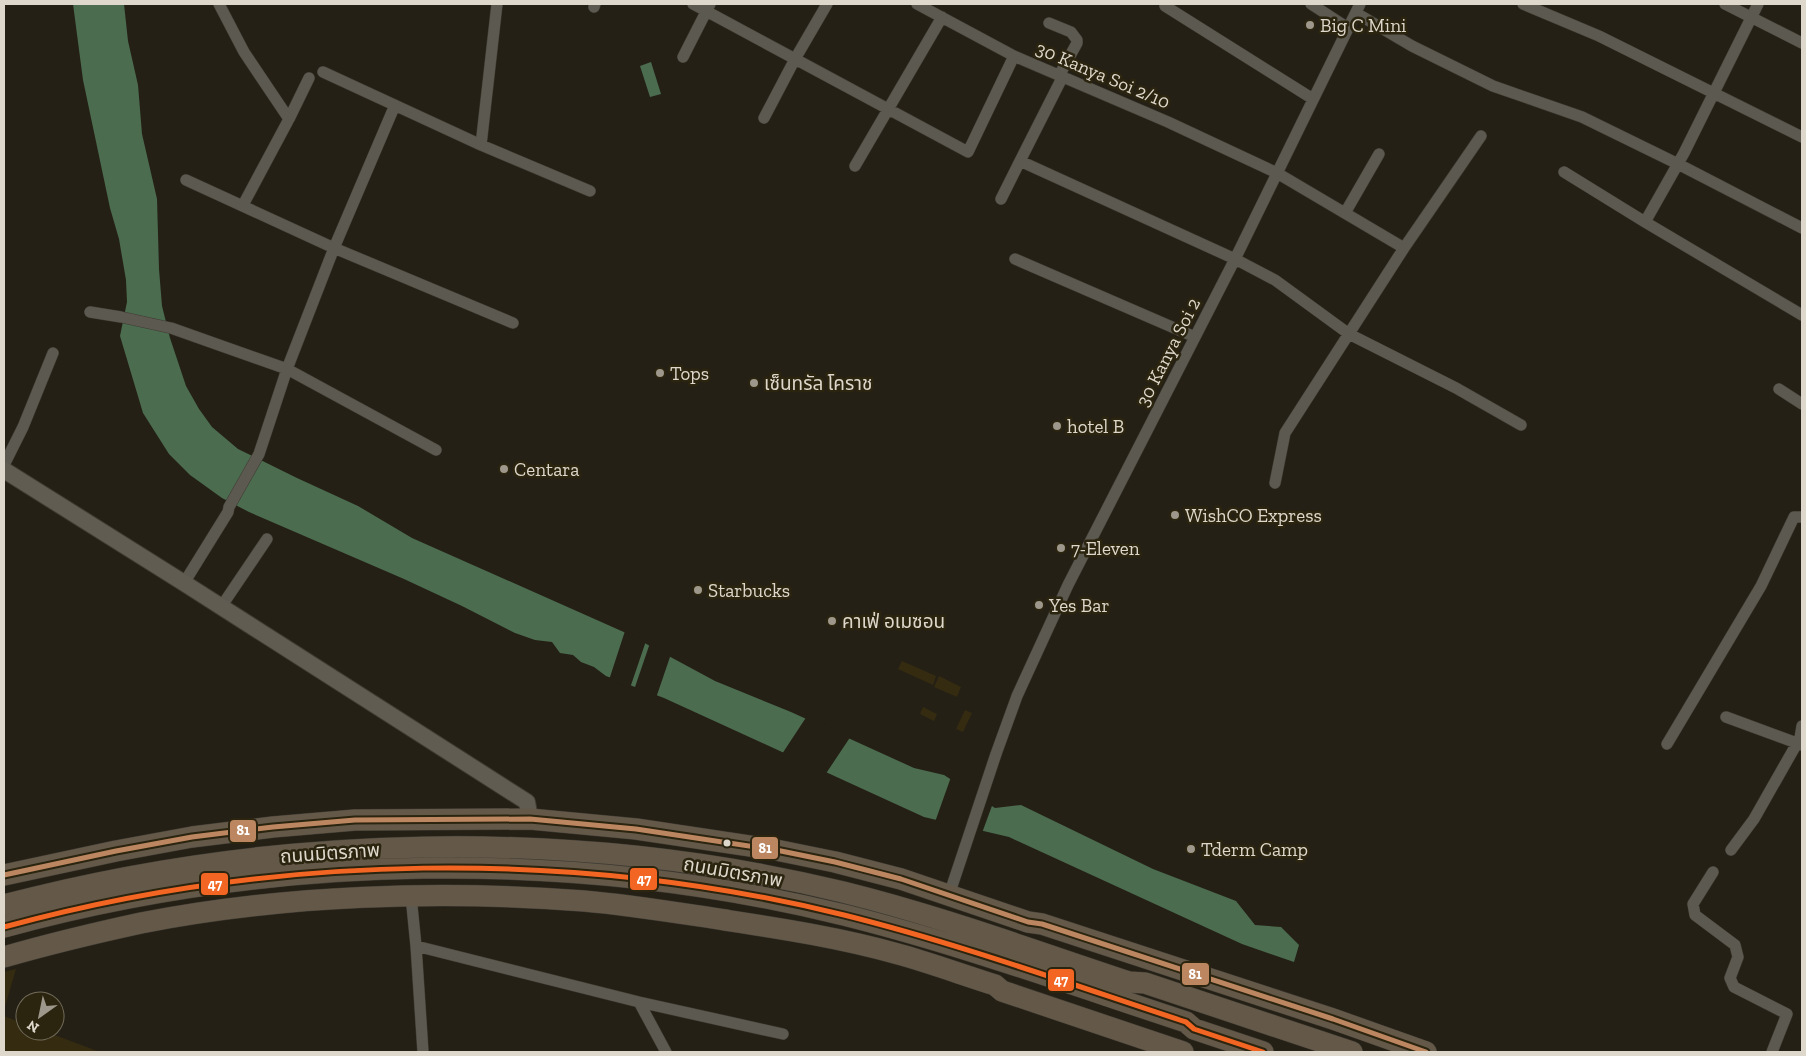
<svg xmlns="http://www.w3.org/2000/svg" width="1806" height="1056" viewBox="0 0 1806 1056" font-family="'Zilla Slab','Noto Sans Thai',serif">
<rect width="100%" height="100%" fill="#252015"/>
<!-- built -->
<path fill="#352b11" d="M902,661l34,15 -3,9 -35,-16z
M939,676l22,11 -4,10 -23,-10z
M923,707l14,7 -3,7 -14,-7z
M965,710l7,3 -9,19 -7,-3z
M16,969l-12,41v-38z
M4,1016l21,8v7h19l56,21h-96z"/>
<!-- water -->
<path fill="#4b6c4f" d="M73,4h51l4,37 10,44 4,49 15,65 2,70 3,37 8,32 16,48 13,23 13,18 26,22 59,29 61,28 54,32 214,95 89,48 76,31 123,56 30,7 51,33 26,-3 132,64 83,32 19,24 26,2 18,18 -5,17 -52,-18 -233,-107 -85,-20 -260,-119 -58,-22 -12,-9 -13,-5 -8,-7 -13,-2 -8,-11 -17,-2 -20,-7 -53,-27 -58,-27 -155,-67 -27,-14 -32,-23 -21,-21 -26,-41 -23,-77 7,-34 -1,-22 -7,-41 -9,-31 -27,-128z
M651,62l10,32 -11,3 -10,-31z"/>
<!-- pier -->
<path fill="#252015" d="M625,631l21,10 -16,47 -21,-8z
M650,643l21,11 -15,44 -22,-8z
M807,716l44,20 -26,39 -43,-21z
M951,777l42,26 -11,30 -47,-11z"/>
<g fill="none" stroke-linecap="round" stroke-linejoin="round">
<defs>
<path id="street" d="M219,4l25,48 45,67
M693,4l275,148 46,-96
M917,4l97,52 154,66 109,51 127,75
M1311,4l37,24
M1523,4l76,32 203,101
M1725,4l77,39
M1165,6l148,93
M594,7l1,-3
M1356,13l56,33 81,40 89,31 96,47 124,64
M1049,23l22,9 6,8v3l-17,31
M683,57l27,-53
M323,72l158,73 109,46
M1063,76l-43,85 215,98 40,21 74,54 107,54 65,37
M764,118l31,-59 32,-55
M481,145l16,-141
M855,166l87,-149
M1564,172l81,50 157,93
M186,180l148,68 179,75
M1001,199l19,-38
M243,205l46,-86 20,-41
M1345,213l34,-59
M1645,222l39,-69 74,-149
M1015,259l180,78
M90,312l31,5 50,11 116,41 149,81
M1779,389l23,15
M4,465l19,-38 30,-74
M1275,483l10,-50 119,-185 77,-112
M184,583l44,-71 1,-5 30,-53 28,-85 47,-121 61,-143
M221,607l46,-68
M1726,717l76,28
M1667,744l94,-158 33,-69h8
M1731,850l23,-31 46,-81 2,-12
M1713,872l-20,32 2,11 40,30 3,12 -8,21 4,9 53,27 -15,38
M949,895l47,-141 21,-58 51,-111 167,-326 125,-255
M411,896l5,50 7,106
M416,946l223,56 27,50
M639,1002l144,32"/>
<path id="secondary" d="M4,470l180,113 343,219 3,17"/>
<path id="highway" d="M4,875l112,-24 76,-14 81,-10 82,-7 175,-1 106,10 140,21 59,12 66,17 127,43 14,2 291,95 93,33
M4,905c270,-71 567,-79 839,-13 97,24 192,59 286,90l16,1 207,69
M4,927c270,-74 568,-79 840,-12 116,29 229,70 342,107l8,7 69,23
M4,957c45,-13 91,-24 137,-34 143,-28 298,-33 443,-22 47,4 94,12 141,19 58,9 117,18 173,34 33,9 65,21 97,31l7,6 181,61"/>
</defs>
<!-- street casing -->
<use href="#street" stroke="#3f3b33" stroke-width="12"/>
<!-- secondary casing -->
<use href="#secondary" stroke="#3f3b33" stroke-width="18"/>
<!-- highway casing -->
<use href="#highway" stroke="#3f3b33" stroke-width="22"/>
<!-- street -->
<use href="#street" stroke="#5c5950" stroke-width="11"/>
<!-- secondary -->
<use href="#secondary" stroke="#615c51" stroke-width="16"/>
<!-- highway -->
<use href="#highway" stroke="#645949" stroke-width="21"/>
<defs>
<path id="bus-1" d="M4,875l112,-24 76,-14 81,-10 82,-7 175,-1 106,10 140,21 59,12 66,17 127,43 14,2 291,95 93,33"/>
<path id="bus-2" d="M4,927c270,-74 568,-79 840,-12 116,29 229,70 342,107l8,7 69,23"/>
</defs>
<!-- bus-1 casing -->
<use href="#bus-1" stroke="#2b240f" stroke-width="9"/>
<!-- bus-2 casing -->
<use href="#bus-2" stroke="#2b240f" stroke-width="9"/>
<!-- bus-1 -->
<use href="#bus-1" stroke="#bb8660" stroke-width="5"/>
<!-- bus-2 -->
<use href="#bus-2" stroke="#f26522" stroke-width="5"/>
</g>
<!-- markers -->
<g fill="#9d988b" stroke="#2b240f" stroke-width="2">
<circle cx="1310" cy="25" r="5"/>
<circle cx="660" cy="373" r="5"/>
<circle cx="754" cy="383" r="5"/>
<circle cx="1057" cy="426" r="5"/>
<circle cx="504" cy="469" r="5"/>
<circle cx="1175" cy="515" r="5"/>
<circle cx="1061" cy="548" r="5"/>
<circle cx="698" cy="590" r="5"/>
<circle cx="1039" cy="605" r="5"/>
<circle cx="832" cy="621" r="5"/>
<circle cx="1191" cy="849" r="5"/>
</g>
<circle fill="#ddd8cb" stroke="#2b240f" stroke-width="2" cx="727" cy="843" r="4.5"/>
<g text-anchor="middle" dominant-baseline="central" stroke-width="5" stroke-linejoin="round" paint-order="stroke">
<!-- poi labels -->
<g font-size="19" fill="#ddd8cb" stroke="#2b240f" text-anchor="start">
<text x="1320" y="25">Big C Mini</text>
<text x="670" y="373">Tops</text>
<text x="764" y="383">เซ็นทรัล โคราช</text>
<text x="1067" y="426">hotel B</text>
<text x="514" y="469">Centara</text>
<text x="1185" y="515">WishCO Express</text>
<text x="1071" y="548">7-Eleven</text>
<text x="708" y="590">Starbucks</text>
<text x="1049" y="605">Yes Bar</text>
<text x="842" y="621">คาเฟ่ อเมซอน</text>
<text x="1201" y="849">Tderm Camp</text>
</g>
<!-- street labels -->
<g font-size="19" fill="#ddd8cb" stroke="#2b240f">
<text transform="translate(1103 75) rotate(23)">30 Kanya Soi 2/10</text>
<text transform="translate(1168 352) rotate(-63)">30 Kanya Soi 2</text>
<text transform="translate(330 853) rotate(-4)">ถนนมิตรภาพ</text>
<text transform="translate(733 872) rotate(10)">ถนนมิตรภาพ</text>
</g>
</g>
<g stroke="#2b240f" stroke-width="2">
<rect x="229" y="819" width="28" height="24" rx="5" fill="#bb8660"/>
<rect x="751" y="836" width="28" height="24" rx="5" fill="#bb8660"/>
<rect x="629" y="867" width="29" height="24" rx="5" fill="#f26522"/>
<rect x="200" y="872" width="29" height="24" rx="5" fill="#f26522"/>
<rect x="1181" y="962" width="29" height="24" rx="5" fill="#bb8660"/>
<rect x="1047" y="968" width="28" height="24" rx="5" fill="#f26522"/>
</g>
<g font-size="14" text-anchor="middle" font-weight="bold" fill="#fff">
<text x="243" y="835">81</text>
<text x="765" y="853">81</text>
<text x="644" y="884">47</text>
<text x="215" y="889">47</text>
<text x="1195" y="979">81</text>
<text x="1061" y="985">47</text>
</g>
<!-- border -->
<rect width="1806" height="1056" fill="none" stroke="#ddd8cb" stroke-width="10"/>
<!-- north arrow -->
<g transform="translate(40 1016) rotate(213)"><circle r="24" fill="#2b240f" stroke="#726c5a"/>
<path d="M0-4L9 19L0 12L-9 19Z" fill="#9d988b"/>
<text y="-8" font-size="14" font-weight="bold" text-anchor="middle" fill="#ddd8cb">N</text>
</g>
</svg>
